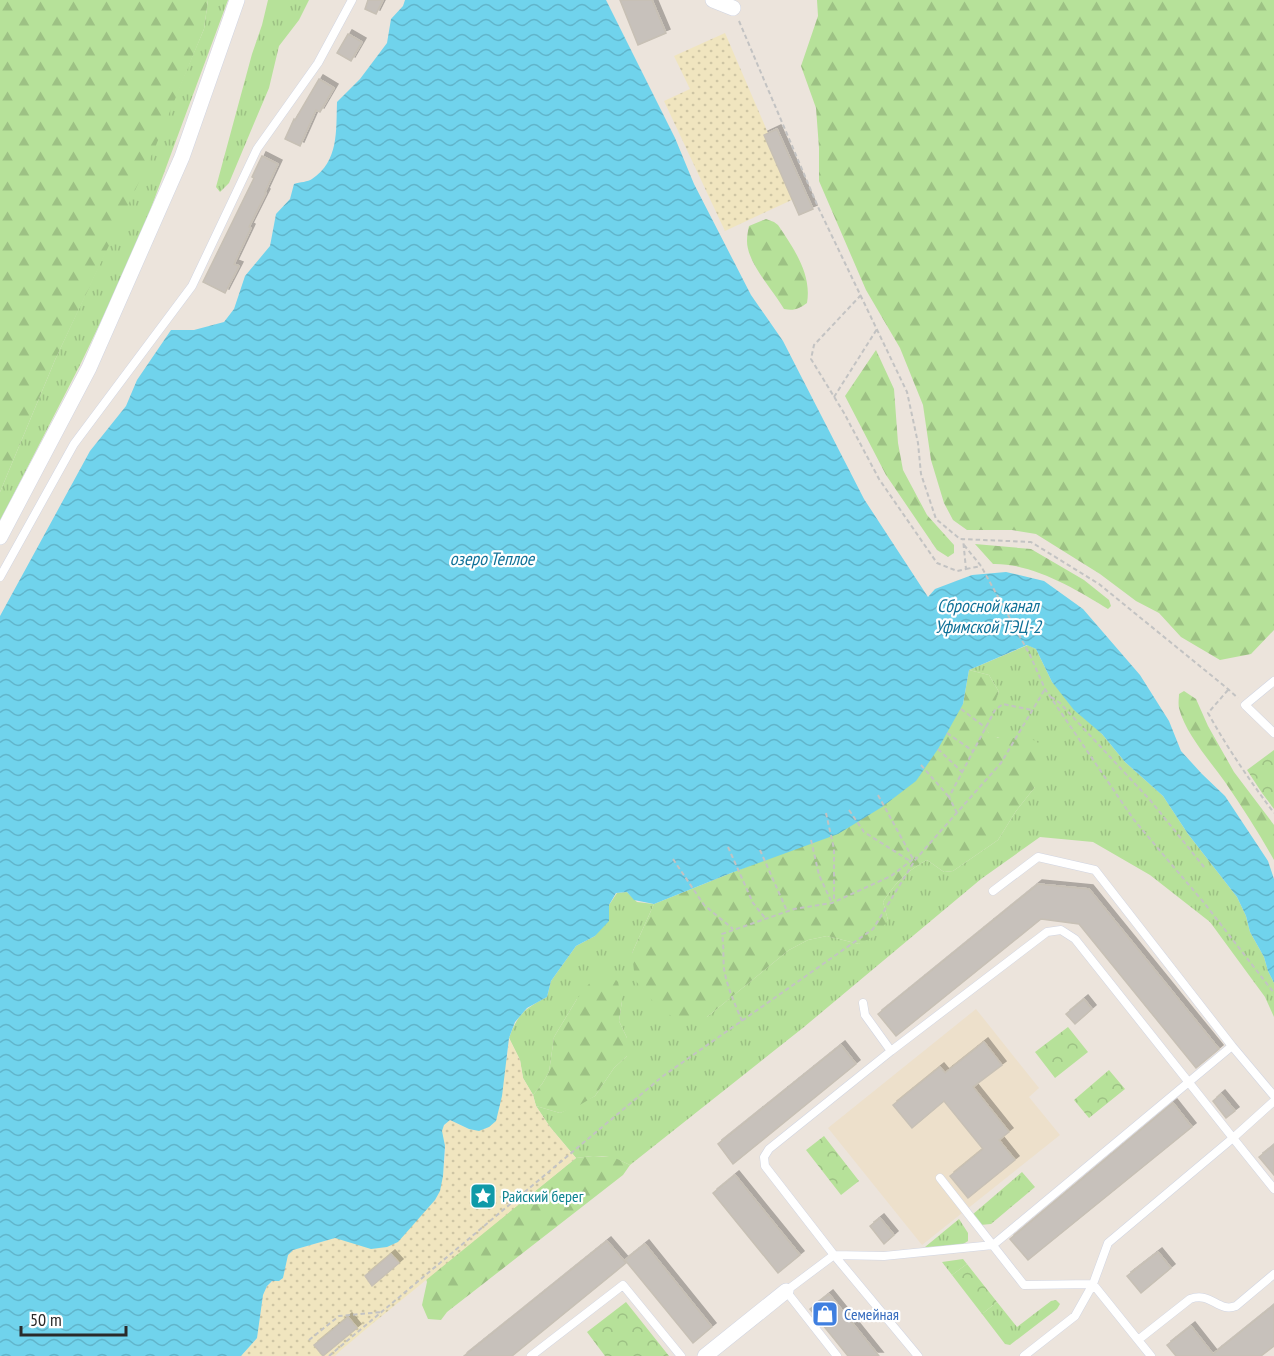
<svg xmlns="http://www.w3.org/2000/svg" width="1274" height="1356" viewBox="0 0 1274 1356" font-family="'PT Sans Narrow',sans-serif">
<defs>
<pattern id="grass-tufts" width="24" height="20" patternUnits="userSpaceOnUse" patternTransform="scale(1.5)"><rect width="24" height="20" fill="#b6e199"/><path d="M3 7l-1-3M5 7V3M7 7l1-3M15 17l-1-3M17 17v-4M19 17l1-3" fill="none" stroke="#9dc184"/></pattern>
<pattern id="forest-firs" width="22" height="20" patternUnits="userSpaceOnUse" patternTransform="scale(1.5)"><rect width="22" height="20" fill="#b6e199"/><path d="M5 1l3.5 6h-7zM16 11l3.5 6h-7z" fill="#9dc184"/></pattern>
<pattern id="sand-dots" width="8" height="8" patternUnits="userSpaceOnUse" patternTransform="scale(1.5)"><rect width="8" height="8" fill="#f0e5bf"/><path d="M2 2h.1M6 6h.1" fill="none" stroke="#cec5a4" stroke-width="1.8" stroke-linecap="round"/></pattern>
<pattern id="park-crowns" width="20" height="18" patternUnits="userSpaceOnUse" patternTransform="scale(1.5)"><rect width="20" height="18" fill="#b6e199"/><path d="M2 6a3 3 0 1 1 6 0M12 15a3 3 0 1 1 6 0" fill="none" stroke="#9dc184"/></pattern>
<pattern id="water-waves" width="16" height="10" patternUnits="userSpaceOnUse" patternTransform="scale(1.5)"><rect width="16" height="10" fill="#70d3ec"/><path d="M0 5q4-4 8 0t8 0" fill="none" stroke="#61b5cb"/></pattern>
<filter id="shadow"><feDropShadow dx="4" dy="-4" stdDeviation="0" flood-color="#0004"/></filter>
</defs>
<rect width="100%" height="100%" fill="#ece4dc"/>
<!-- education -->
<path fill="#ede0cb" d="M976,1009l63,79 -10,9 31,38 -138,110 -94,-117z"/>
<!-- grass -->
<path fill="url(#grass-tufts)" d="M208,0h20l-91,246 -56,117 -81,158v-29l55,-132 98,-211 51,-120z
M268,0h41l-10,20 -20,26 -10,42 -14,33 -26,62 -9,9 -4,-5 36,-133 10,-29z
M1028,645l8,4 16,33 50,52 23,28 38,34 25,38 49,63 9,19 4,16 14,25 4,14 6,12v34l-9,-20 -55,-75 -60,-47 -57,-33 -53,-5 -59,42 -177,148 -174,138c-22,-11 -30,-10 -54,-7l-26,-31 -14,-21 24,7 35,-17 19,-28 13,-12v-18l-8,-17 3,-20 -45,-2 -23,38 -5,35 -7,12 -9,11 -10,-17 -3,-18 -11,-22c9,-24 15,-29 38,-41l4,-16 25,-35 19,-10 14,-31 8,-12 10,-1 10,10 17,2 -22,49 75,64 82,-67 19,-10 19,-4 32,8 29,-24 -5,-18c13,-20 24,-31 44,-42l17,12 9,-1 45,-31 18,-29 19,-24 -5,-49c-12,0 -46,6 -44,-15 1,-10 9,-22 13,-31l-10,-17 -20,-5z
M1022,1172l13,15 -44,37 -11,1 -8,-10z
M959,1219l9,14v8l-8,5 -35,1z
M963,1259l4,5 -15,11 -10,-13z
M1056,1300l4,4 -3,5 -47,36 -5,-1 -23,-30 15,-12 20,25 34,-26z"/>
<!-- forest -->
<path fill="url(#forest-firs)" d="M0,0h208l-4,29 -50,121 -99,210 -55,132z
M817,0h457v630l-23,24 -31,6 -39,-23 -22,-24 -23,-12 -36,-27 -64,-40 -24,-4h-45l-14,-10 -9,-17 -13,-43 -8,-55 -23,-57 -34,-58 -47,-109v-33l-3,-40 -15,-42 17,-50z
M766,219l8,3 4,3c16,24 34,49 29,78 -8,6 -13,8 -23,6 -11,-19 -37,-46 -37,-68 0,-5 1,-11 2,-15z
M876,350l18,39 4,54 5,27 24,45 27,30v8l-6,4 -11,-7 -51,-75 -41,-79z
M975,544l56,5 53,31 25,20 2,6 -3,3c-32,-20 -76,-46 -115,-45z
M969,670l20,5 10,17 -13,32 2,8 10,6h32l10,6 6,9 -2,14 -9,20 -19,24 -18,29 -45,31 -9,1 -17,-12c-20,11 -31,22 -44,42l5,18 -11,15 -18,9 -32,-8 -19,4 -19,10 -82,67 -22,5 -24,-11 -26,-31 -3,-27 22,-49 117,-47 192,-153z
M1184,691l12,8 12,27 26,46 40,53v35c-15,-27 -32,-53 -49,-78 -15,-21 -40,-49 -46,-74 -1,-5 0,-10 0,-14z
M610,974l8,8 4,19 -3,20 8,17v18l-13,12 -19,28 -17,10 -18,7 -24,-7 -3,-11 9,-11 7,-12 5,-35 23,-38 15,-19z
M593,1156l20,1 17,8 -7,10 -176,137 -6,8 -13,-1 -6,-14 5,-23 -1,-3 150,-121z"/>
<!-- sand -->
<path fill="url(#sand-dots)" d="M725,33l71,165 -71,33 -61,-130 26,-12 -16,-33z
M509,1038l11,22 3,18 10,17 3,11 14,21 26,31 -204,166 -32,27 -5,5h-94l16,-18 6,-43 4,-9 6,-5h6l4,-3 5,-23 5,-5 42,-12 108,-62c0,-9 3,-20 2,-30 -2,-12 -8,-16 5,-26l19,9 38,-71z"/>
<!-- park -->
<path fill="url(#park-crowns)" d="M1274,750v59l-12,-16 -15,-23z
M1068,1027l20,25 -33,26 -20,-26z
M1109,1070l16,19 -36,29 -15,-18z
M824,1136l35,45 -18,14 -35,-45z
M967,1264l30,38 -15,12 -30,-39z
M626,1302l43,54h-64l-18,-24z"/>
<!-- water -->
<path fill="url(#water-waves)" d="M405,0h201l69,138 19,46 57,111 32,46 81,158 64,98 7,-8 37,-14 34,-3 38,9 39,28 57,66 29,46 12,30 21,23 23,22 43,65 6,18v104l-6,-12 -4,-14 -14,-25 -4,-16 -9,-19 -49,-63 -25,-38 -38,-34 -23,-28 -28,-24 -22,-28 -16,-33 -9,-4 -58,25 -6,34 -25,45 -22,32 -34,26 -44,27 -107,39 -77,31 -20,-4 -7,-8 -11,1 -7,12v16l-14,15 -19,10 -25,35 -4,16 -20,11 -12,14 -6,16 -7,58 -6,25 -7,6 -10,4 -10,-2 -19,-9 -6,5 -2,6 3,15 -2,30 -3,15 -5,9 -37,42 -11,5 -16,2 -36,-11 -42,12 -5,5 -5,23 -4,3h-7l-5,5 -4,9 -6,43 -16,18h-241v-740l90,-165 36,-45 11,-26 34,-50h23l30,-8 10,-13 11,-33 25,-30 6,-32 14,-15 4,-15c6,-2 14,-2 18,-5 27,-18 24,-48 25,-77l23,-23 27,-36 4,-24 12,-13z"/>
<!-- building -->
<path fill="#c7c1bb" stroke="#c7c0b5" stroke-width="1.5" filter="url(#shadow)" d="M368,0h15l-7,14 -11,-5z
M620,0h32l14,33 -28,12z
M348,34l14,8 -11,19 -14,-8z
M319,79l15,9 -14,24 -4,-2 -16,36 -15,-7 9,-20 1,1z
M777,129l36,80 -14,6 -35,-80z
M262,156l16,8 -13,28 1,1 -17,34 2,1 -17,36 5,2 -14,27 -22,-11 51,-104 -2,-1z
M1038,884l51,5 130,160 -23,19 -117,-144 -38,-5 -145,117 -18,-22z
M1084,999l8,10 -17,15 -9,-10z
M984,1042l18,23 -29,22 36,45 -10,8 16,20 -47,38 -18,-22 33,-27 -39,-48 -32,27 -19,-23 47,-38 5,6z
M841,1045l15,19 -123,100 -15,-20z
M1221,1094l14,17 -9,7 -13,-17z
M1173,1103l19,24 -164,133 -18,-21z
M1274,1145v30l-15,-18z
M735,1175l65,80 -22,18 -65,-80z
M880,1218l14,17 -10,9 -14,-18z
M607,1241l19,22 -114,93h-48z
M645,1244l67,83 -19,16 -68,-83z
M1158,1252l13,16 -30,25 -14,-17z
M391,1254l8,9 -27,23 -7,-10z
M829,1294l50,62h-31l-38,-47z
M1274,1305v41l-13,10h-85l-9,-11 24,-19 22,28z
M348,1317l9,11 -34,28 -9,-11z"/>
<g fill="none" stroke-linecap="round" stroke-linejoin="round">
<defs>
<path id="service" d="M0,577l74,-133 118,-158 65,-137 61,-86 34,-63
M1274,681l-29,24 29,28
M863,1003l2,12 26,36 156,-119 14,-2 14,9 158,199 -125,105 -15,41 -69,1 -84,-107
M1232,1046l42,50
M891,1051l-122,98 -5,8 1,9 69,89 50,1 109,-11 239,-199 -137,-176 -57,-13 -45,34
M1274,1101l-41,37 41,51
M1138,1340l13,16
M531,1356l92,-71 58,71
M837,1356l-51,-65 48,-36 84,101
M1024,1356l51,-40 18,-32 45,56 52,-41c21,-8 28,14 46,7l38,-32"/>
<path id="minor" d="M713,0l20,8
M0,537l89,-169 93,-211 55,-157
M705,1356l81,-65"/>
</defs>
<!-- service casing -->
<use href="#service" stroke="#d1d5e2" stroke-width="9"/>
<!-- minor casing -->
<use href="#minor" stroke="#d1d5e2" stroke-width="16"/>
<!-- path -->
<path stroke="#c3c3c3" stroke-width="2" stroke-dasharray="4.5 3" stroke-linecap="butt" d="M739,21l79,186 89,185 11,51 3,31 15,45 24,20 71,3 68,42 129,105 10,9
M861,295l-47,50 -3,14 33,54 35,66 58,84 20,8 9,-2 -3,-30
M834,397l43,-68
M964,545l17,21 49,89 15,34 89,131 71,84 69,89
M966,569l15,-3
M1228,690l-20,23c20,36 42,68 66,100
M1051,697l9,6 90,97 54,67
M961,709l25,19
M947,733l26,18
M938,749l24,23
M921,765l28,32
M878,795l35,64
M849,810l15,22 46,29
M826,813l8,36v53
M957,813l-8,-16 46,-87 8,-6 29,6
M811,840l8,35 13,28
M728,847l25,56 13,16
M760,850l27,61
M673,859l31,46 29,24
M742,1021c-7,-17 -15,-34 -18,-52 -1,-11 0,-23 -2,-35l72,-25 38,-6 59,-27 25,-19
M309,1340l30,-24 43,-4
M329,1356l334,-280 210,-147 42,-69 86,-97 44,-74"/>
<!-- service -->
<use href="#service" stroke="#fff" stroke-width="8"/>
<!-- minor -->
<use href="#minor" stroke="#fff" stroke-width="15"/>
</g>
<!-- icons -->
<defs>
<symbol id="sight-square" viewBox="-11 -11 22 22"><rect x="-9" y="-9" width="18" height="18" rx="4" fill="#0f9aa8" stroke="#fff"/><path d="M0-6L1.8-2.2L6-1.7L2.9 1.2L3.7 5.4L0 3.3L-3.7 5.4L-2.9 1.2L-6-1.7L-1.8-2.2Z" fill="#fff"/></symbol>
<symbol id="shop-square" viewBox="-11 -11 22 22"><rect x="-9" y="-9" width="18" height="18" rx="4" fill="#3f7fe0" stroke="#fff"/><path d="M-5-2.5h2.3a2.7 3.5 0 0 1 5.4 0H5L5.5 6h-11ZM-1.5-2.5h3a1.5 2.3 0 0 0-3 0Z" fill="#fff"/></symbol>
</defs>
<g fill-rule="evenodd">
<use href="#sight-square" x="468" y="1181" width="30" height="30"/>
<use href="#shop-square" x="810" y="1299" width="30" height="30"/>
</g>
<g text-anchor="middle" dominant-baseline="central" stroke-width="4.5" stroke-linejoin="round" paint-order="stroke">
<!-- culture labels -->
<g font-size="16" fill="#0d838f" stroke="#fff" text-anchor="start">
<text x="502" y="1196">Райский берег</text>
</g>
<!-- shop labels -->
<g font-size="16" fill="#366cbe" stroke="#fff" text-anchor="start">
<text x="844" y="1314">Семейная</text>
</g>
<!-- water labels -->
<g font-size="18" font-style="italic" fill="#107298" stroke="#fff">
<text x="492" y="558">озеро Теплое</text>
<text x="988" y="605">Сбросной канал<tspan x="988" dy="21">Уфимской ТЭЦ-2</tspan></text>
</g>
</g>
<!-- scale -->
<path d="M21 1326v9h105v-9" fill="none" stroke="#2a2a2a" stroke-width="3"/>
<text x="30" y="1326" font-size="18" fill="#2a2a2a" stroke="#ffffff" stroke-width="4.5" paint-order="stroke">50 m</text>
</svg>
